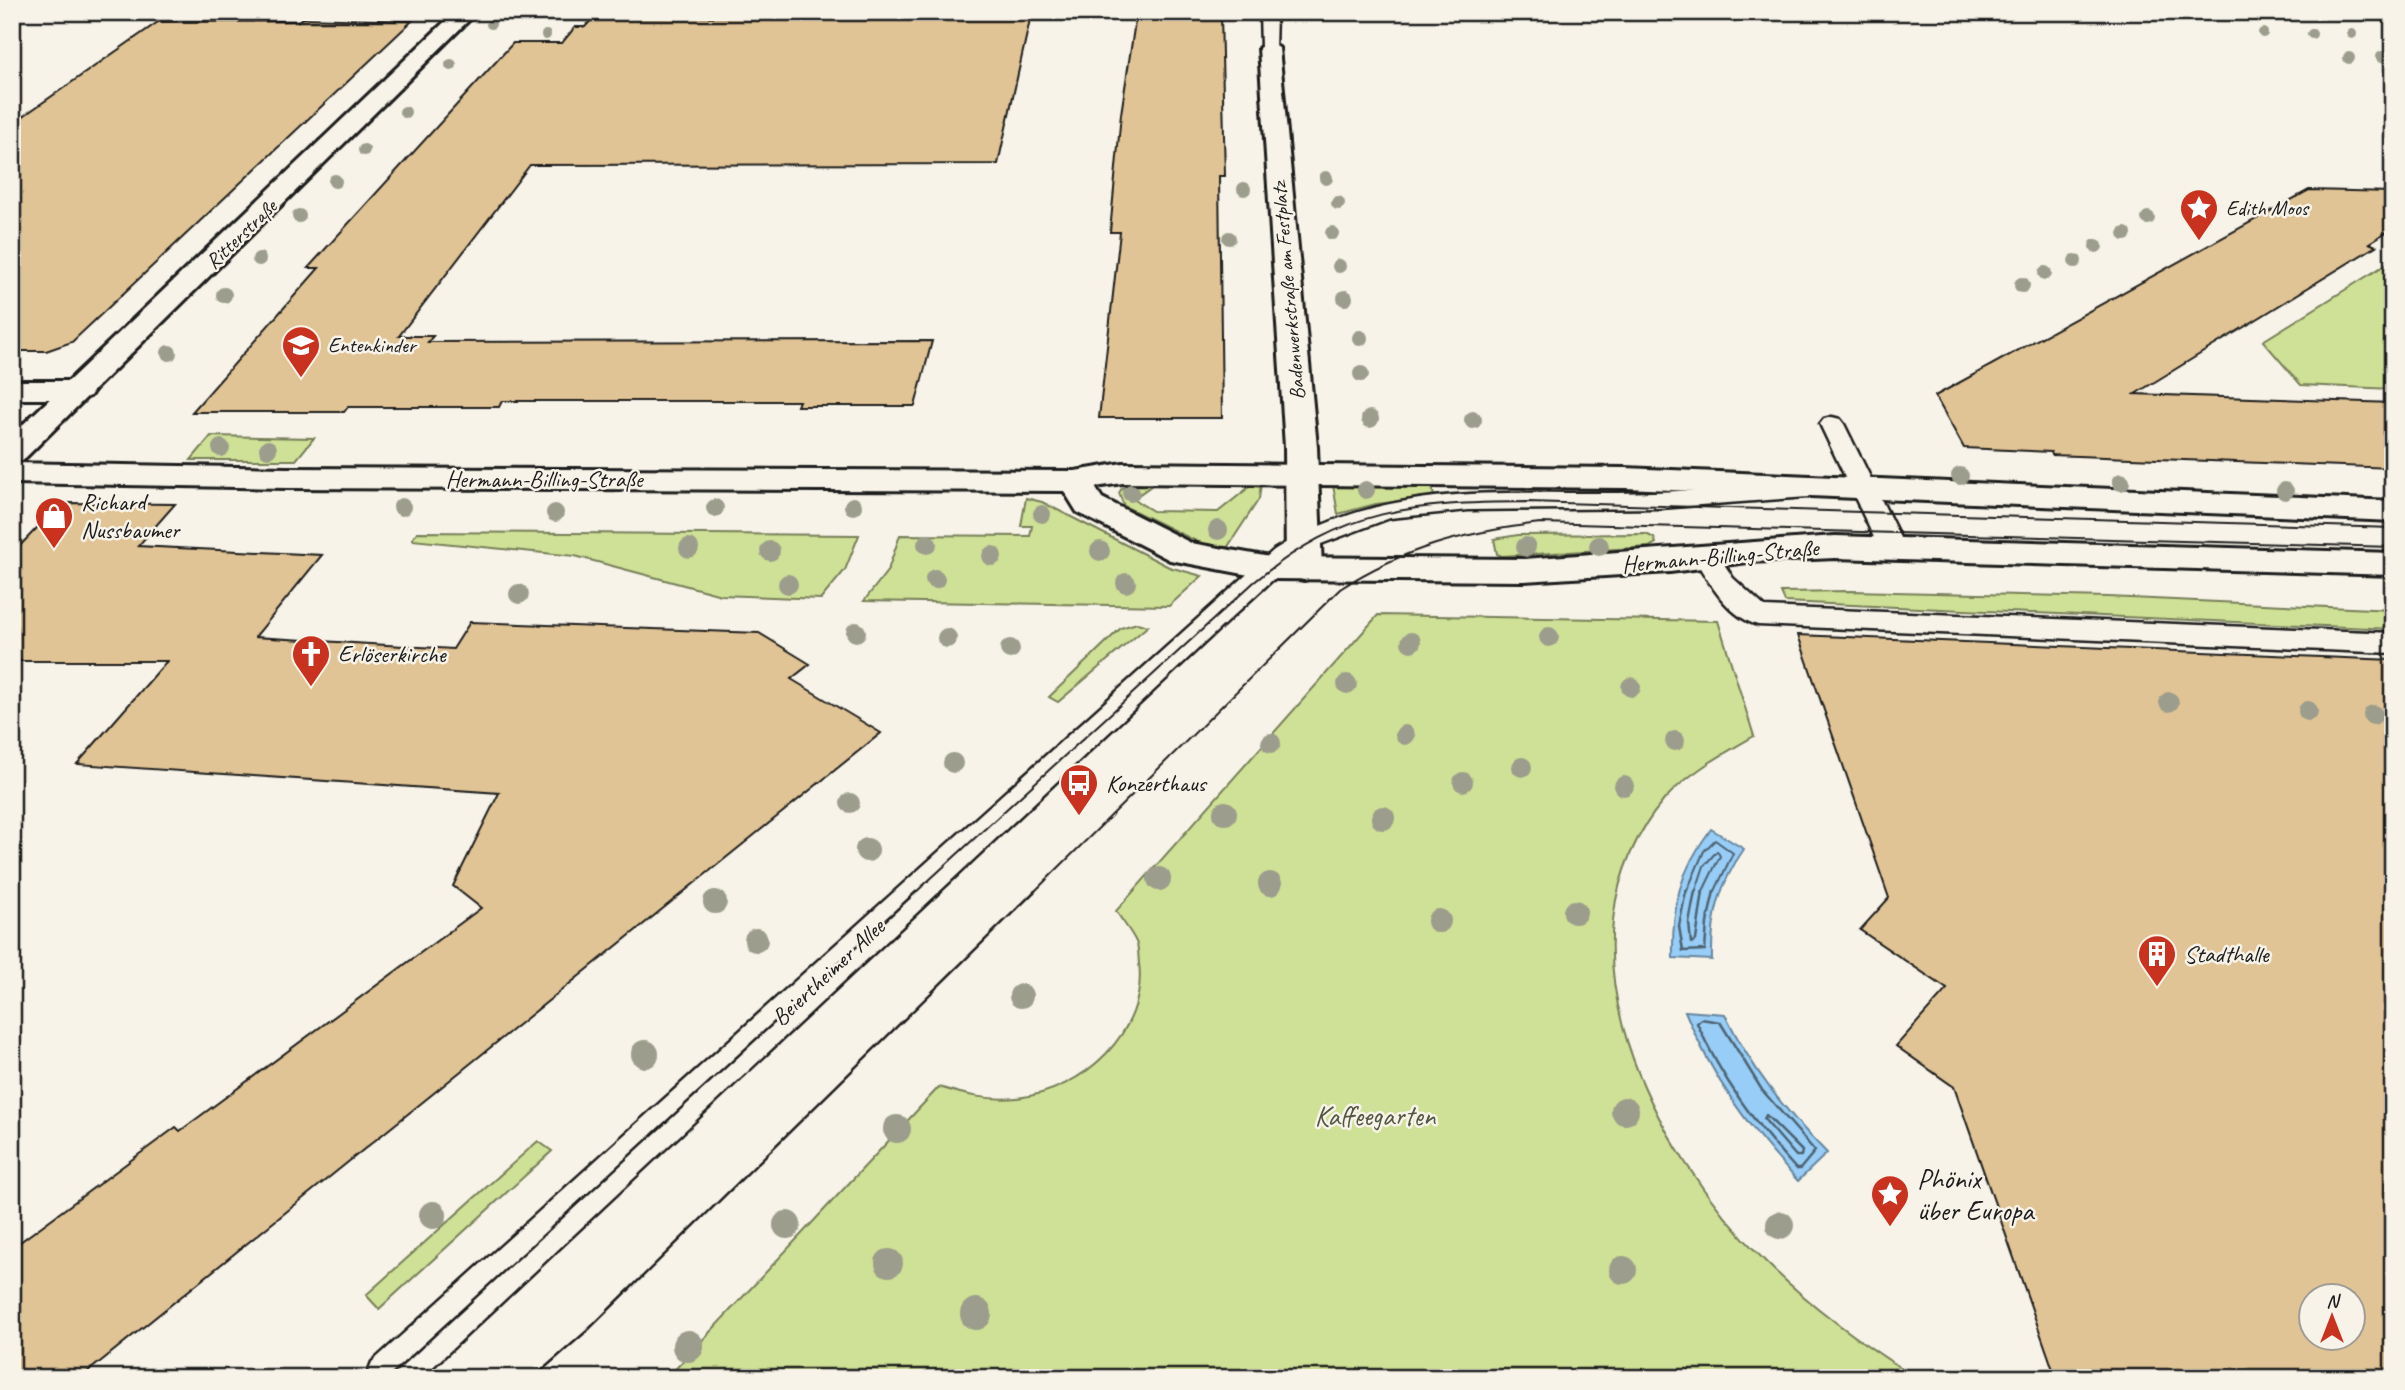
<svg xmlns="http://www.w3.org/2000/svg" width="2405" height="1390" viewBox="0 0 2405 1390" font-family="Caveat,sans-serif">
<rect width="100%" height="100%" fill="#f7f3e8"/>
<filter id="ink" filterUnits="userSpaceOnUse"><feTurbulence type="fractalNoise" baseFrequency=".0143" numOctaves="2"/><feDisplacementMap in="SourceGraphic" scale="14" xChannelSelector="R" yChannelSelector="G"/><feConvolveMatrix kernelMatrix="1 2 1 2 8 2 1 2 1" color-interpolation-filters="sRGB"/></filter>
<g filter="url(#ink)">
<!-- green -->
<path fill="#cfe196" stroke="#767e59" stroke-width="2" d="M2393,260v129l-92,-4 -38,-44z
M211,436l103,2 -18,22h-105z
M1134,483h21l-22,16 20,12 65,1 35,-28h8l-2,15 -32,49 -23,-3 -80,-39 -5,-13 3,-5z
M1333,485h99l2,12 -58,7 -38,10z
M1026,498l16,4 127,65 33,9 -33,30 -305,-5 24,-31 12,-35 130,1 2,-10h-11z
M417,532l442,3 -14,35 -24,29 -100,-4 -146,-39 -163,-16z
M1646,534l8,4 2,5 -7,4 -147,9 -5,-2 -3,-15 24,-4z
M1851,591l257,6 285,13v19l-608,-27 -4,-10z
M1378,615l340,6 36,115c-31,18 -66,37 -90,64 -120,143 -11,350 102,462 45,45 96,81 150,116h-1249l272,-291c26,8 50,14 78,11 66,-7 131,-66 122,-135 -1,-7 0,-15 -3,-21 -5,-11 -14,-21 -20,-31z
M1137,623l11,3 -90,76 -9,-5 72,-69z
M538,1141l14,10 -173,158 -13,-14z"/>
<!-- water -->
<path fill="#97cdf6" stroke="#66869f" stroke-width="2" d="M1711,829l33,20c-25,36 -33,67 -32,111l-39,-2c-1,-53 6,-86 38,-129z
M1685,1011l40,3c26,54 59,96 102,139l-29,28c-50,-54 -85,-101 -113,-170z"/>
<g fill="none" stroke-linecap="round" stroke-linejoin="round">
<!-- shore-far1 -->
<path stroke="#4d6373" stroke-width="2" d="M1686,893l18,-42 11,-11 18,13 -19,40
M1695,893l9,-27 13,-15 3,5 -18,37"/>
<!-- shore -->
<path stroke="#4d6373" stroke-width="2.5" d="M1686,891l-7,35 4,25 22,-1 2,-27 7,-32
M1695,891l-6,32 2,20 5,-3 7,-49
M1701,1019l19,3 42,68 53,61 -15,18h-4c-41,-45 -75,-91 -99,-146z
M1766,1115l36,36 -1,5h-5l-32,-37z"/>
</g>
<!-- building -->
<path fill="#e1c495" stroke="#1c1c1c" stroke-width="2" fill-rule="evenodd" d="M864,15h167l-33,149 -468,1 -131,171h34l-5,6 504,-1 -17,65h-118l2,-5h-297l-3,6h-151l-4,5h-152l127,-144h-11l205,-225h49l13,-16h10l8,-9z
M1136,15h85l4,161h-6l3,242h-123l21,-186h-10l11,-118z
M303,18l109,3 -340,321 -26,9h-34v-227l146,-102 140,-1z
M2309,190l84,2v36l-24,15 7,3 -241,148 258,9v65l-341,-13 -1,-3 -87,-4 -29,-52z
M67,503l108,1 -37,42 184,9 -67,82 198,12 17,-27 289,11 51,31 -19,15 90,54 -801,645h-68v-130l164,-121 4,4 301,-223 -28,-22 46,-93 -422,-29 90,-103h-155v-107l44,-46z
M1798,635l595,25v718h-337l-102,-291 -58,-41 51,-57 -87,-59 29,-32zM2311,1296h42v42h-42z"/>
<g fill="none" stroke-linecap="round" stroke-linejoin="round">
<defs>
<path id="lane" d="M1260,12h16l-1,39h-12l-2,-3z
M1832,417l8,2 4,5 61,124 -4,6 -9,2 -9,-2 -4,-6 -59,-124 4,-5z
M1799,484l9,3 4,5 -4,5 -148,11 -192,2 -78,8 -69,26 -29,18 -61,56 -810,760h-55l6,-16 902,-812c110,-68 220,-56 345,-57 60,-1 120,-5 180,-9z
M1706,547l9,3 18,28 32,29 628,26v20l-635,-28c-30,-8 -50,-44 -65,-69l4,-6z"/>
<path id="street" d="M1269,42l10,6 38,399 5,122 -6,8 -12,3 -12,-3 -6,-8 -1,-122 -26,-399z
M12,381h67l11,3 4,6 -4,6 -11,3h-67z"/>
<path id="secondary" d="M455,12h22l-454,448 -11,3v-28z
M12,463l274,5 789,3 48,-8 502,5 768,33v20l-768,-33 -502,-5 -28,4 7,11 89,45 79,14 254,2 311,-23 558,17v22l-558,-17 -87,4 -78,10 -146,9 -254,-2 -100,-19 -93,-48 -13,-21 -778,-3 -274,-5z"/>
</defs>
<!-- lane casing -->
<use href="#lane" stroke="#1c1c1c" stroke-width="5"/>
<!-- street casing -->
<use href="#street" stroke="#1c1c1c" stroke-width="6"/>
<!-- secondary casing -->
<use href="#secondary" stroke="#1c1c1c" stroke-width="6"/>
<!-- lane -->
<use href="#lane" fill="#f7f3e8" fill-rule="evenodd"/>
<!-- street -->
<use href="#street" fill="#f7f3e8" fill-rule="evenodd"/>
<!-- secondary -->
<use href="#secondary" fill="#f7f3e8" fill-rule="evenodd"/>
<!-- tram-far1 -->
<path stroke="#1c1c1c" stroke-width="2" d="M915,893l338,-310c92,-76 160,-80 275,-81l865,26
M1033,893l307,-304c62,-41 127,-57 200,-66l853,24"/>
<!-- tram -->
<path stroke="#1c1c1c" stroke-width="2.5" d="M388,1378l529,-487
M533,1378l55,-48 447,-439"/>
</g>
<!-- trees -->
<g fill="#9c9d8c">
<circle cx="491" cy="24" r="5"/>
<circle cx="2263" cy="33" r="5"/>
<circle cx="2312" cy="34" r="5"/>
<circle cx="2352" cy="34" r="5"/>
<circle cx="546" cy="35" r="5"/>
<circle cx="2382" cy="57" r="6"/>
<circle cx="2349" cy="58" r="6"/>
<circle cx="451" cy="65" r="6"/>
<circle cx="405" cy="112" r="6"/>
<circle cx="364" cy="150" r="6"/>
<circle cx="1326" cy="178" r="7"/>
<circle cx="335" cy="181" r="7"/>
<circle cx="1244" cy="189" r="7"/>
<circle cx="1338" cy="203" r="7"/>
<circle cx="299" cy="216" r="7"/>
<circle cx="2148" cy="218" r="7"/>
<circle cx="1332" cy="233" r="7"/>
<circle cx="2125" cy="234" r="7"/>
<circle cx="1229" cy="238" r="7"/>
<circle cx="2096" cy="246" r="7"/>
<circle cx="259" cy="259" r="7"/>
<circle cx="2075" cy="261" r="7"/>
<circle cx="1339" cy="266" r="7"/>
<circle cx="2045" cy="273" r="7"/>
<circle cx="2022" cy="285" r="8"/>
<circle cx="224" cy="295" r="8"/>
<circle cx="1345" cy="298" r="8"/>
<circle cx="1360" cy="338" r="8"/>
<circle cx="169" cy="353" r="8"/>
<circle cx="1361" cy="374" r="8"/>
<circle cx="1370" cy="419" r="9"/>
<circle cx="1473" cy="420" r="9"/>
<circle cx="221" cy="448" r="9"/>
<circle cx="268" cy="449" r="9"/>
<circle cx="1960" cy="476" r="9"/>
<circle cx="2121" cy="482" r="9"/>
<circle cx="1366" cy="490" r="9"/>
<circle cx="2285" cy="491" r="9"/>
<circle cx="1131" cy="493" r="9"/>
<circle cx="853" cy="506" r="9"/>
<circle cx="402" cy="507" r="9"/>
<circle cx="715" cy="508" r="9"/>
<circle cx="555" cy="513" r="9"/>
<circle cx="1042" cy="514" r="9"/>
<circle cx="1218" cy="530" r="10"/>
<circle cx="927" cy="544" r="10"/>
<circle cx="1599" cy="546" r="10"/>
<circle cx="1526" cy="547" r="10"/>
<circle cx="689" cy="548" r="10"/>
<circle cx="770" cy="551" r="10"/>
<circle cx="1100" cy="551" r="10"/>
<circle cx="992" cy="556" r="10"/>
<circle cx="935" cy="579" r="10"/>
<circle cx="1126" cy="583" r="10"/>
<circle cx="788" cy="584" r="10"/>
<circle cx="519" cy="594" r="10"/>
<circle cx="856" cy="632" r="10"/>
<circle cx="1549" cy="637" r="10"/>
<circle cx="947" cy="638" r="10"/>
<circle cx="1411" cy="642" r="10"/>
<circle cx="1010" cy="649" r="10"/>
<circle cx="1347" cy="684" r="10"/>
<circle cx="1631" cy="687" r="10"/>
<circle cx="2169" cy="702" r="10"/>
<circle cx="2308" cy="711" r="10"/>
<circle cx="2373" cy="715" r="10"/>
<circle cx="1405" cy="735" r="10"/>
<circle cx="1675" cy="741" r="10"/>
<circle cx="1271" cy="743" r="10"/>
<circle cx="953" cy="763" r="10"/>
<circle cx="1522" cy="767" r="10"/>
<circle cx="1463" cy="782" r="10"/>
<circle cx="1624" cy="786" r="10"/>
<circle cx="850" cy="803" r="10"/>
<circle cx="1225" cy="813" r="12"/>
<circle cx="1383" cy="818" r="12"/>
<circle cx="867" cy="850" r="12"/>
<circle cx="1159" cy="879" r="12"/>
<circle cx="1270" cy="884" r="12"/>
<circle cx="715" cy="902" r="12"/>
<circle cx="1575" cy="912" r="12"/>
<circle cx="1439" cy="921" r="12"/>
<circle cx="756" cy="940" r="12"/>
<circle cx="1021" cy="996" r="12"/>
<circle cx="645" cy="1054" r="14"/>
<circle cx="1625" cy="1111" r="14"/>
<circle cx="897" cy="1129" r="14"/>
<circle cx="433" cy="1215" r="14"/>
<circle cx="787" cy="1225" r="14"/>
<circle cx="1780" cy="1225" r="14"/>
<circle cx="889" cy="1263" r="14"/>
<circle cx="1623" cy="1270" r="14"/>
<circle cx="976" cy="1314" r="16"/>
<circle cx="688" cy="1346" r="16"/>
</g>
</g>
<!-- icons -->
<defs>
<symbol id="sight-pin" viewBox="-11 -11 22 30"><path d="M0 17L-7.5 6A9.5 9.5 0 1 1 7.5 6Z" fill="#c8321e" stroke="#f7f3e8"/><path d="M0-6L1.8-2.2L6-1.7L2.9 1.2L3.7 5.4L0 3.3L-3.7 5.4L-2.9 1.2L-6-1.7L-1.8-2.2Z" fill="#fff"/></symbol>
<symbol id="school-pin" viewBox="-11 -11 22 30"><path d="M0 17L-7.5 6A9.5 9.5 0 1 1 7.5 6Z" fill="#c8321e" stroke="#f7f3e8"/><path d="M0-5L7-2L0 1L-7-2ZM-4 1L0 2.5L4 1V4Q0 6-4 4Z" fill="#fff"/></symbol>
<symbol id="shop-pin" viewBox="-11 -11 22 30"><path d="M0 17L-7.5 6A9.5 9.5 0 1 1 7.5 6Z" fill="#c8321e" stroke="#f7f3e8"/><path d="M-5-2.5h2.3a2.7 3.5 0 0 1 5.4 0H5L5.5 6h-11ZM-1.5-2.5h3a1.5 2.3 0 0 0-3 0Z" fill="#fff"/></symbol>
<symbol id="church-pin" viewBox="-11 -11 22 30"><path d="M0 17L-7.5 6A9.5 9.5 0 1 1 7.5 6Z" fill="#c8321e" stroke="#f7f3e8"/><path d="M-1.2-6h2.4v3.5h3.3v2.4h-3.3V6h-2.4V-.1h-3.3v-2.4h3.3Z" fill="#fff"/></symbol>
<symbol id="bus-pin" viewBox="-11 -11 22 30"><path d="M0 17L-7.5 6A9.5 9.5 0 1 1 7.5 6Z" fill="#c8321e" stroke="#f7f3e8"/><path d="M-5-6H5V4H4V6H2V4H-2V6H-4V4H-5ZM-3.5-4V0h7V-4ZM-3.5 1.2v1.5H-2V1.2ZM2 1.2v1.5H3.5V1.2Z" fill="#fff"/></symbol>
<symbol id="building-pin" viewBox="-11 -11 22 30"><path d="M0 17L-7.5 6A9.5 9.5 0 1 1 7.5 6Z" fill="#c8321e" stroke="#f7f3e8"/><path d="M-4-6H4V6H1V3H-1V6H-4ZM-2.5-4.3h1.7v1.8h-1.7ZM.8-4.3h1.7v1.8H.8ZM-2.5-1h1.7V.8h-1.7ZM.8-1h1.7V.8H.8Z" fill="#fff"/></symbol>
</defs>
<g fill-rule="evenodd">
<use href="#sight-pin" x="2177" y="186" width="44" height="60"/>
<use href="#school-pin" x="279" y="323" width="44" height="60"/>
<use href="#shop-pin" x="32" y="494" width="44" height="60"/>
<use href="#church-pin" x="289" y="632" width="44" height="60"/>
<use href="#bus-pin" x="1057" y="761" width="44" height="60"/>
<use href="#building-pin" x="2135" y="932" width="44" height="60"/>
<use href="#sight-pin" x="1868" y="1172" width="44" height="60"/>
</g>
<g text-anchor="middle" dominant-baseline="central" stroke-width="5" stroke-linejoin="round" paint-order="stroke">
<!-- far-poi labels -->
<g font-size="21" fill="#1c1c1c" stroke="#f7f3e8" text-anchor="start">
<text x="2226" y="208">Edith Moos</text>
<text x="328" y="345">Entenkinder</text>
</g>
<!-- far-street labels -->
<g font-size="21" fill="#1c1c1c" stroke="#f7f3e8">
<text transform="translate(241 234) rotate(-44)">Ritterstraße</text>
<text transform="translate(1288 291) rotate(-95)">Badenwerkstraße am Festplatz</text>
</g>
<!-- street labels -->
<g font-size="24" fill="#1c1c1c" stroke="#f7f3e8">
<text x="544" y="479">Hermann-Billing-Straße</text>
<text transform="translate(1720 556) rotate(-5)">Hermann-Billing-Straße</text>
<text transform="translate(828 972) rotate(-43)">Beiertheimer Allee</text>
</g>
<!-- poi labels -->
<g font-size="24" fill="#1c1c1c" stroke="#f7f3e8" text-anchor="start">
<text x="81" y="502">Richard<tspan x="81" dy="28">Nussbaumer</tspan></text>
<text x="338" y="654">Erlöserkirche</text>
<text x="1106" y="783">Konzerthaus</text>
<text x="2184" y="954">Stadthalle</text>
</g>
<!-- near-park labels -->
<g font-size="28" fill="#525741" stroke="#f7f3e8">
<text x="1375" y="1115">Kaffeegarten</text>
</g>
<!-- near-poi labels -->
<g font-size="28" fill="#1c1c1c" stroke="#f7f3e8" text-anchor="start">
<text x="1917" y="1178">Phönix<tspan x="1917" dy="32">über Europa</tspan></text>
</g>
</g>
<!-- margin -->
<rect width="2405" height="1390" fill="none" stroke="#f7f3e8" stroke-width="42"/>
<rect x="21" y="21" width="2363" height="1348" fill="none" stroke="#1c1c1c" stroke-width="2.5" filter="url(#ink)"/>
<!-- north arrow -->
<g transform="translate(2332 1317)"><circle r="33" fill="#f7f3e8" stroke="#9f9d96" stroke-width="2"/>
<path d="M0-5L12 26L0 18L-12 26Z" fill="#c8321e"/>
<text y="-10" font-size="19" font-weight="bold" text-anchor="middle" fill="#1c1c1c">N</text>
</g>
</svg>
